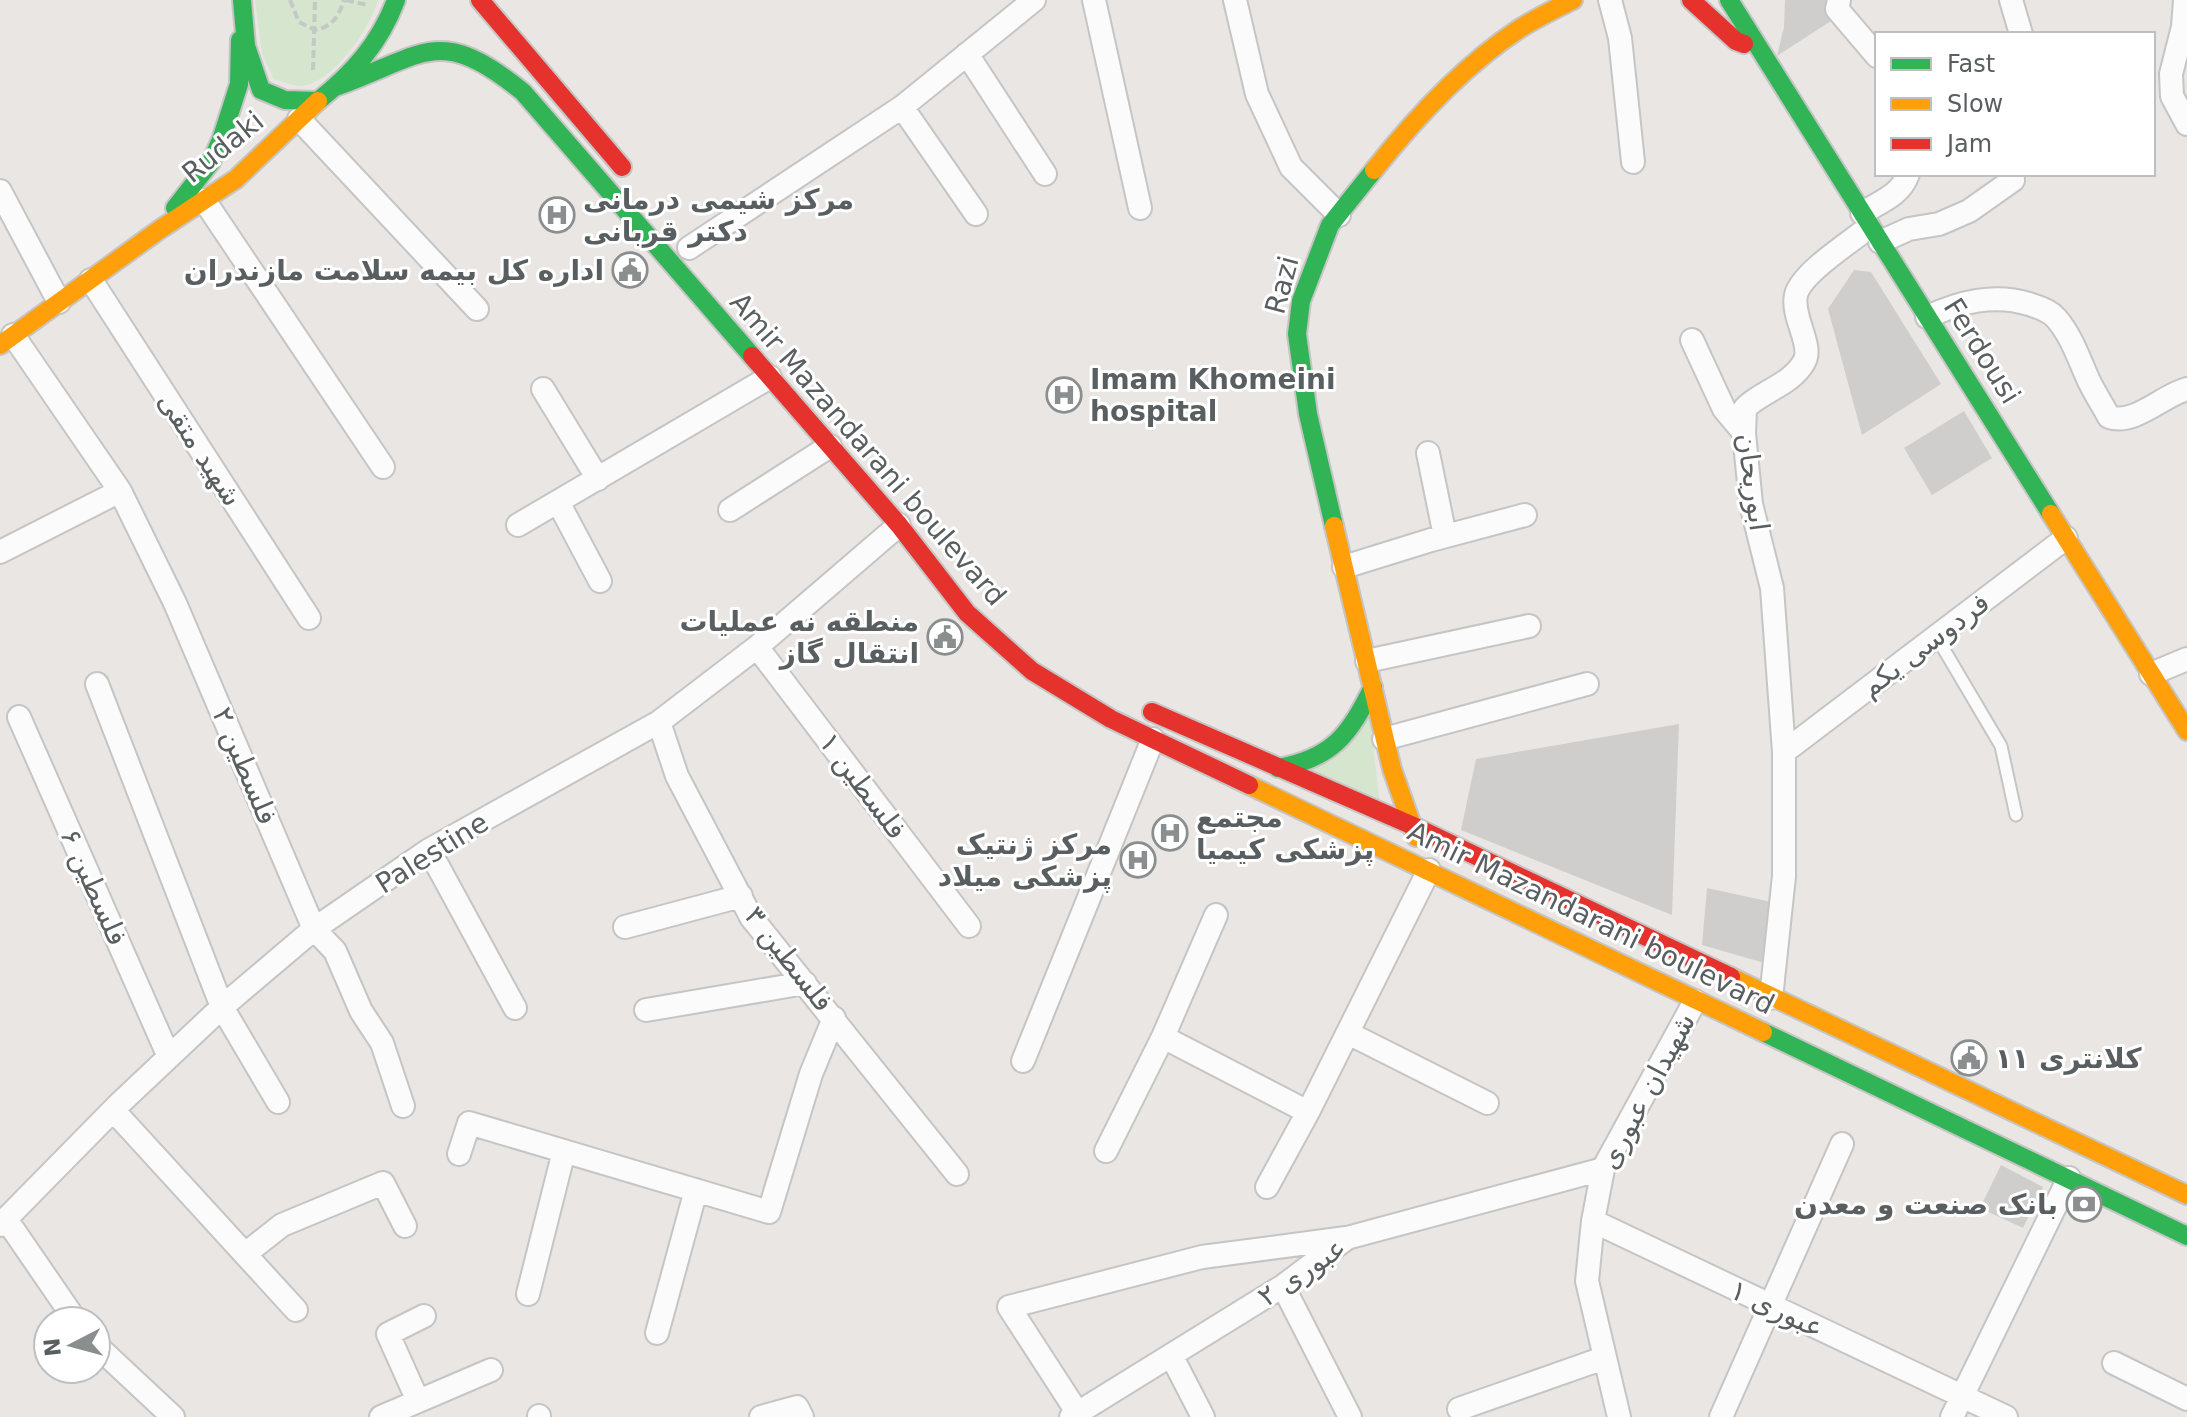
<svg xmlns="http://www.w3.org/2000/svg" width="2187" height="1417" viewBox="0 0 2187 1417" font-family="'DejaVu Sans','Noto Sans Arabic',sans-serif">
<rect width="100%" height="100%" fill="#e9e6e3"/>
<!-- green -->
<path fill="#d6e5ce" d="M255,0h123c-7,28 -47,86 -79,86 -8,-1 -18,-5 -25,-7l-12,-25z
M1369,711l11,94 -73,-33z"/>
<!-- building -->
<path fill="#d0cecd" d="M1785,0h46l-2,5 2,16 -54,35 7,-29z
M1854,270l17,2 70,112 -79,51 -34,-126z
M1964,411l28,47 -60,37 -28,-47z
M1679,724l-7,191 -211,-85 15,-71z
M1707,888l69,15 -8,61 -66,-19z
M2001,1165l42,22 -20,41 -43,-20z"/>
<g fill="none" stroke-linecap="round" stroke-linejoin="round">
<defs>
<path id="lane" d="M1936,636l65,110 15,69"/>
<path id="street" d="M1094,0l46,208
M1235,0l22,94 34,73 48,48
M1610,0l10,38 13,124
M1839,0l-2,9 40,47
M2011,0l10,34
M2185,0l-2,27 -12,47 1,22 15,28
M967,54l78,120
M902,107l74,107
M299,119l178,190
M0,191l59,111
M204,200l179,267
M1862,213c18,-11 39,-18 46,-39
M1880,242l29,-13 30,-5 30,-13 44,-31
M689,248l213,-141 132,-107
M91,280l218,338
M1927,317c33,-15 67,-24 102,-13 11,4 20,6 27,14 15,17 23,41 32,61 6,13 14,25 21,38 25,9 54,-22 78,-28
M13,335l107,156 55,112 139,326 21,22 26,60 21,32 21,63
M1692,340l32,69 20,24
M543,389l55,90
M1428,453l17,83
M558,502l42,79
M730,510l100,-64
M518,525l252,-148
M0,552l120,-61
M1344,567l87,-27 94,-25
M757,647l212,279
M1367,661l162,-35
M2151,674l36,-15
M97,684l125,323 56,95
M19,717l150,340
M659,722l18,54 74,141 206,257
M1384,739l203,-55
M1784,752l282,-214
M429,850l86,158
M625,927l116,-31
M1771,998l13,-122v-124l-12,-164 -21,-84 -7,-71 1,-25c17,-17 46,-23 59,-46 10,-16 -13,-45 -8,-67 5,-22 55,-53 73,-68
M646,1010l159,-27
M1348,1033l139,70
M1163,1037l145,75
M1023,1061l130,-322
M113,1110l183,200
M1106,1151l57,-114 53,-122
M459,1154l10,-31 300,89 42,-138 23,-56
M1267,1187l41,-75 121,-242
M6,1219l70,102
M1593,1221l413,196
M0,1225l118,-120 104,-98 92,-78 115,-79 230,-128 98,-75 142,-122
M245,1254l37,-29 101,-42 22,43
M1283,1286l67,131
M528,1294l36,-143
M657,1333l39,-143
M96,1345l77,72
M1171,1355l32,62
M2114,1363l73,36
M418,1401l-30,-67 36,-18
M1459,1409l145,-51
M1077,1412l-68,-105 193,-50 144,-19
M539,1416v1
M381,1417l110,-47
M761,1417l36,-10 5,10
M1071,1417l212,-131 64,-48 256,-69
M1619,1417l-32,-136 6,-60 10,-52 92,-168
M1721,1417l121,-273
M1952,1417l117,-239"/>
<path id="fast" d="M242,0l4,46 15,44 24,10 33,1c35,-28 62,-58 78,-101
M1729,0l322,514
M338,86c88,-32 101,-62 185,6l229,264
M175,208l36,-46 10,-22 18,-56 1,-44
M1334,526l-26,-112 -11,-80 4,-33 29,-76 44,-55
M1278,768c55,-10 71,-33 95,-81
M1763,1032l424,204"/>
<path id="slow" d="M1374,170c42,-53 89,-104 145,-141 17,-11 36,-20 54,-29
M0,345l159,-115 77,-51 82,-78
M2051,514l136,217
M1334,526l58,243 24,68
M1249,785l514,247
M1731,977l456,218"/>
<path id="jam" d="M480,0l142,167
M1691,0l45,41 8,3
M752,356l147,169 68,88 65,58 79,48 138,66
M1152,712l259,113 320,152"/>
</defs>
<!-- lane casing -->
<use href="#lane" stroke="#c4c5c4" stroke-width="15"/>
<!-- street casing -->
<use href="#street" stroke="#c4c5c4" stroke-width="26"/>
<!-- fast casing -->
<use href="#fast" stroke="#c5c5c5" stroke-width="22"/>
<!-- slow casing -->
<use href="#slow" stroke="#c5c5c5" stroke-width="22"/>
<!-- jam casing -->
<use href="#jam" stroke="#c5c5c5" stroke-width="22"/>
<!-- path -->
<path stroke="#c3c9c4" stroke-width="4" stroke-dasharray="8 4" stroke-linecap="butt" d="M290,0l9,22 16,8c18,-4 23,-12 29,-30
M346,0l21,5
M313,70l2,-70"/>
<!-- lane -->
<use href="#lane" stroke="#fcfbfb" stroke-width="11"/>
<!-- street -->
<use href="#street" stroke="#fcfbfb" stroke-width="22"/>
<!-- fast -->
<use href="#fast" stroke="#30b455" stroke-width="18"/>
<!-- slow -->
<use href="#slow" stroke="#ff9f0a" stroke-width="18"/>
<!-- jam -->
<use href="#jam" stroke="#e5322d" stroke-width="18"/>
</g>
<!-- icons -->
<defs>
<symbol id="hospital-ring" viewBox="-11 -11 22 22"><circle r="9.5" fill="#fff" stroke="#8b8e8e" stroke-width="1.5"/><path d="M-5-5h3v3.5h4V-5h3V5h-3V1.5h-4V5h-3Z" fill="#8b8e8e"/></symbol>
<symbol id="civic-ring" viewBox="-11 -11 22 22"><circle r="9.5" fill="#fff" stroke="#8b8e8e" stroke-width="1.5"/><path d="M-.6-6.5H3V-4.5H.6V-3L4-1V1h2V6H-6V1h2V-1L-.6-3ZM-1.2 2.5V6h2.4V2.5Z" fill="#8b8e8e"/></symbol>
<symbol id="bank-ring" viewBox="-11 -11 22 22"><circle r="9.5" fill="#fff" stroke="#8b8e8e" stroke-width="1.5"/><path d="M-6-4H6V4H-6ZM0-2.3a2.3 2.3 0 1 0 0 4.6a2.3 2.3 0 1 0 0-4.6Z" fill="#8b8e8e"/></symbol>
</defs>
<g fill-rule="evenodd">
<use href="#hospital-ring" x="537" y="195" width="40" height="40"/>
<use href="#civic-ring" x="610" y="250" width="40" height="40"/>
<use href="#hospital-ring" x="1044" y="375" width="40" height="40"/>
<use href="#civic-ring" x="925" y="617" width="40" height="40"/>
<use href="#hospital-ring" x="1150" y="813" width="40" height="40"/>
<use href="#hospital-ring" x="1118" y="840" width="40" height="40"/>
<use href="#civic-ring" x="1949" y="1038" width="40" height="40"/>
<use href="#bank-ring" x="2064" y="1184" width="40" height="40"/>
</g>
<g text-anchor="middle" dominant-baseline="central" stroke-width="6" stroke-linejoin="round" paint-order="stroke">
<!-- street labels -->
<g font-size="28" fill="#595f61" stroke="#fff">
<text transform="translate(223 147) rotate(-39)">Rudaki</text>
<text transform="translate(1282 285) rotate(-75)">Razi</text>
<text transform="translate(1982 351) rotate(58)">Ferdousi</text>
<text transform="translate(200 449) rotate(57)">شهید متقی</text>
<text transform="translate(868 449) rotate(49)">Amir Mazandarani boulevard</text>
<text transform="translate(1753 482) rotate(82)">ابوریحان</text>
<text transform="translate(1925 645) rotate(-37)">فردوسی یکم</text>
<text transform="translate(245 766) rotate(67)">فلسطین ۲</text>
<text transform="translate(863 786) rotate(53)">فلسطین ۱</text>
<text transform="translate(432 853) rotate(-32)">Palestine</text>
<text transform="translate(94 887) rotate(66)">فلسطین ۶</text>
<text transform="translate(1591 918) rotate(26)">Amir Mazandarani boulevard</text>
<text transform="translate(789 959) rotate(52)">فلسطین ۳</text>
<text transform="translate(1647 1091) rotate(-62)">شهیدان عبوری</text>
<text transform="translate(1302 1272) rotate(-34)">عبوری ۲</text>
<text transform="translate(1777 1309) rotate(25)">عبوری ۱</text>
</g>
<!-- poi labels -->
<g font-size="28" font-weight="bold" fill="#595f61" stroke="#fff" text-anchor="start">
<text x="583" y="199">مرکز شیمی درمانی<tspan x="583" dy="32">دکتر قربانی</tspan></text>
<text x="604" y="270" text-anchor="end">اداره کل بیمه سلامت مازندران</text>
<text x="1090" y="379">Imam Khomeini<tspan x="1090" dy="32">hospital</tspan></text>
<text x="919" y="621" text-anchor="end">منطقه نه عملیات<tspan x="919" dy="32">انتقال گاز</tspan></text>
<text x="1196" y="817">مجتمع<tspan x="1196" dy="32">پزشکی کیمیا</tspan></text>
<text x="1112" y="844" text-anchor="end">مرکز ژنتیک<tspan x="1112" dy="32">پزشکی میلاد</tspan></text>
<text x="1995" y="1058">کلانتری ۱۱</text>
<text x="2058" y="1204" text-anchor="end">بانک صنعت و معدن</text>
</g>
</g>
<!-- legend -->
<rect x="1875" y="32" width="280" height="144" fill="#ffffff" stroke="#bdbfc0" stroke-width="2"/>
<rect x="1891" y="58" width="40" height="12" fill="#30b455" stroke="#bdbfc0" stroke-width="2"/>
<text x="1947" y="72" font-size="24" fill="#595f61">Fast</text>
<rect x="1891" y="98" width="40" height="12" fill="#ff9f0a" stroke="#bdbfc0" stroke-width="2"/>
<text x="1947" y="112" font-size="24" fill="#595f61">Slow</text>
<rect x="1891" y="138" width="40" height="12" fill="#e5322d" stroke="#bdbfc0" stroke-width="2"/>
<text x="1947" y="152" font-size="24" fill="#595f61">Jam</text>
<!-- north arrow -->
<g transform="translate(72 1345) rotate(264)"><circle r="38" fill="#ffffff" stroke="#bdbfc0" stroke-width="2"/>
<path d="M0-6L14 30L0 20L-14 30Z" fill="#8b8e8e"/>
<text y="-12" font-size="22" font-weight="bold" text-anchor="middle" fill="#595f61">N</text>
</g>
</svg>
